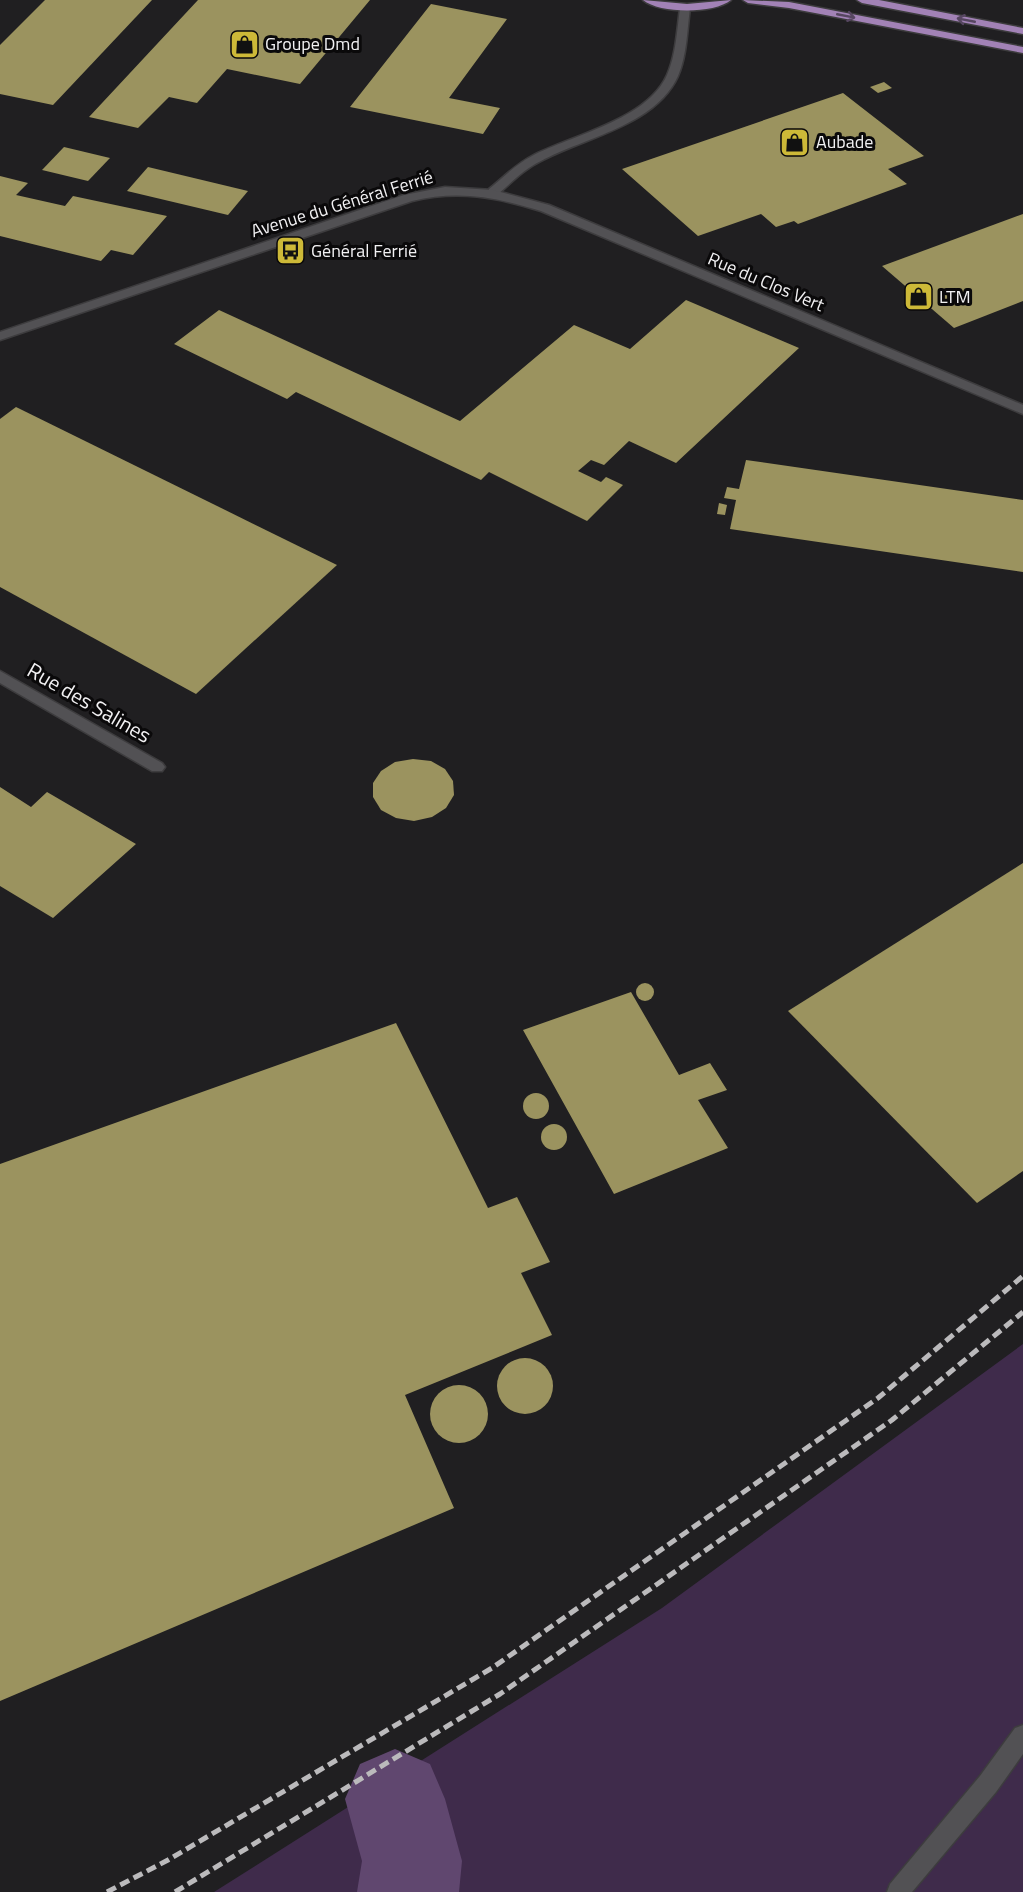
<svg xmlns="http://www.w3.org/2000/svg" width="1023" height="1892" viewBox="0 0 1023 1892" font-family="'Titillium Web',sans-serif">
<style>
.green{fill:#3f2b4b}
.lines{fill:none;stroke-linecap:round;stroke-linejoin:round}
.river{fill:#60476f;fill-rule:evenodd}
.building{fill:#9b935f}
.minor-casing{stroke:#3d3c3e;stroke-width:3}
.tertiary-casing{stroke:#3d3c3e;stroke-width:3}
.primary-casing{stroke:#3d3c3e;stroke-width:3}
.minor{fill:#525154;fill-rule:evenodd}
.tertiary{fill:#525154;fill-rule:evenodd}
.primary{fill:#a282b6;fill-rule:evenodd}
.rail{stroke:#bbbabc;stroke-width:5;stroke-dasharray:10 5;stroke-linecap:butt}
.oneway{stroke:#564660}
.labels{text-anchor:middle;stroke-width:6;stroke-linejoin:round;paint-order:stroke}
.far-poi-label{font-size:18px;fill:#f2f1f3;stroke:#0a090a;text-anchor:start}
.far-street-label{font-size:18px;fill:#f2f1f3;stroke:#0a090a}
.street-label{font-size:21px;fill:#f2f1f3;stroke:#0a090a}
</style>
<rect width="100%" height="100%" fill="#201f21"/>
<!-- green -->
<polygon class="green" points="1023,1344 1023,1892 214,1892 662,1608"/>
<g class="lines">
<!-- river -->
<polygon class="river" points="395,1749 430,1764 445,1799 462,1861 459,1892 357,1892 362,1861 345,1799 360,1764"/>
</g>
<!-- building -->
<g class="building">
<polygon points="45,0 152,0 53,105 0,94 0,45"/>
<polygon points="198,0 370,0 300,84 227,69 197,103 169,97 138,128 89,117"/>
<polygon points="431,4 507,19 449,98 500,108 483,134 350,107"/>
<polygon points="884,82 892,88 878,93 870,87"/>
<polygon points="843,93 924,156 888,169 907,184 798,224 794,221 776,227 761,214 698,236 622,169"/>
<polygon points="64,147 110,158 88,181 42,170"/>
<polygon points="148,167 248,191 228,215 127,191"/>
<polygon points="0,176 28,183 16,195 65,206 73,196 167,216 133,255 111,250 101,261 0,236"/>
<polygon points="1023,214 1023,301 954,328 882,266"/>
<polygon points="686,300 799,348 676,463 629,441 604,465 591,460 578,471 601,482 606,477 623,485 587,521 489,472 481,480 296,392 287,399 174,344 219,310 460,421 574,325 630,349"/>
<polygon points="16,407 337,565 196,694 0,587 0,419"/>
<polygon points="746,460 1023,500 1023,572 730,529 736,500 724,498 727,487 739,489"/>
<polygon points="719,503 727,505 725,515 717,514"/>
<polygon points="413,759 431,761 445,769 453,781 454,795 446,808 432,817 414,821 396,818 381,810 373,797 373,783 381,771 395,762"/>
<polygon points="0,787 31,807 47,792 136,844 53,918 0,886"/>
<polygon points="1023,863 1023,1171 977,1203 788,1011"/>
<circle cx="645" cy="992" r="9"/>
<polygon points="631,992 679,1075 710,1063 727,1090 698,1100 728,1148 614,1194 523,1030"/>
<polygon points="396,1023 488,1208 517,1197 550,1262 521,1273 552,1335 405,1395 454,1508 0,1701 0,1164"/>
<circle cx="536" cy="1106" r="13"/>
<circle cx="554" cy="1137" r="13"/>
<circle cx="525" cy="1386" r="28"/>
<circle cx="459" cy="1414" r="29"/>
</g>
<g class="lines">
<defs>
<g id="minor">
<path d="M685,5L690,8C687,30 687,55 678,76C655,126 585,137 541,161C524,169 511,183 497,195H489V189C503,178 516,164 532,156C572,135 647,120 667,75C676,55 677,30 680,8Z"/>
<polygon points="0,671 162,763 165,767 162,771 152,771 0,683"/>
<polygon points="1023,1725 1023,1754 996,1792 912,1892 887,1892 890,1884 980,1776 1015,1728"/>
</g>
<path id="tertiary" d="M445,187L493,190L549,205L1023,405V414L541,211C496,197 458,190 412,201L0,340V332L404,195Z"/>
<g id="primary">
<path d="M643,0L687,4L731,0C714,14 660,14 643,0Z"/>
<polygon points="743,0 789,2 1023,47 1023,53 789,8 748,3"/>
<polygon points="857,0 879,0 1023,28 1023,34 862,3"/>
</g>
</defs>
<!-- minor casing -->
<use href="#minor" class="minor-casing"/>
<!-- tertiary casing -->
<use href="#tertiary" class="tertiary-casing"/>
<!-- primary casing -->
<use href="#primary" class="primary-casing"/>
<!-- minor -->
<use href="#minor" class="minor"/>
<!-- tertiary -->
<use href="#tertiary" class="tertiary"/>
<!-- primary -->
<use href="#primary" class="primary"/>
<!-- rail -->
<g class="rail">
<polyline points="107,1892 168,1860 492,1668 878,1398 1023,1276"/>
<polyline points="175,1892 500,1694 892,1420 1023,1312"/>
</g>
</g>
<!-- one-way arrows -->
<defs><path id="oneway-shaft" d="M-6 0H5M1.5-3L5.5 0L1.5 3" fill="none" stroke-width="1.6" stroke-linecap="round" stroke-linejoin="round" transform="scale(1.5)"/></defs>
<g class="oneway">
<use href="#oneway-shaft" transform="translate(846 16) rotate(11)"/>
<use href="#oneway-shaft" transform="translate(966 20) rotate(-169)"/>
</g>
<!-- icons -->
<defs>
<symbol id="shop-square" viewBox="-11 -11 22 22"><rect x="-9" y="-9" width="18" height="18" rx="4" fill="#cdb938" stroke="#0a090a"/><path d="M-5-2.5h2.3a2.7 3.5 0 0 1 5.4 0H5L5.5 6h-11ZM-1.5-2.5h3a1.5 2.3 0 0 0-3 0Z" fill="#111"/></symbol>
<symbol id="bus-square" viewBox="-11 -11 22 22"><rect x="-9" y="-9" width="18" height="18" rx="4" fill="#cdb938" stroke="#0a090a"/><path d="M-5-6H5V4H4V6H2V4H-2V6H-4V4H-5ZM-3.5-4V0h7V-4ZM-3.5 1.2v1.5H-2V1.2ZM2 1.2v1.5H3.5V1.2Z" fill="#111"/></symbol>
</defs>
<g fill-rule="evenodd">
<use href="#shop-square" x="228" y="28" width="33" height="33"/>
<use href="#shop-square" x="778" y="126" width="33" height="33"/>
<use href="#bus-square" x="274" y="234" width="33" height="33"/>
<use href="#shop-square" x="902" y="280" width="33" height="33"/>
</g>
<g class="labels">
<!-- far-poi labels -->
<g class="far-poi-label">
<text x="265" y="50">Groupe Dmd</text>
<text x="816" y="148">Aubade</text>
<text x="311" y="257">Général Ferrié</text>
<text x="939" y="303">LTM</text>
</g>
<!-- far-street labels -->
<g class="far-street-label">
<text transform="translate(342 204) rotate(-17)" y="6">Avenue du Général Ferrié</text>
<text transform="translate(766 282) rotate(23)" y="6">Rue du Clos Vert</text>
</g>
<!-- street labels -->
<g class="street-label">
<text transform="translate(89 703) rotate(30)" y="7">Rue des Salines</text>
</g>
</g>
</svg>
